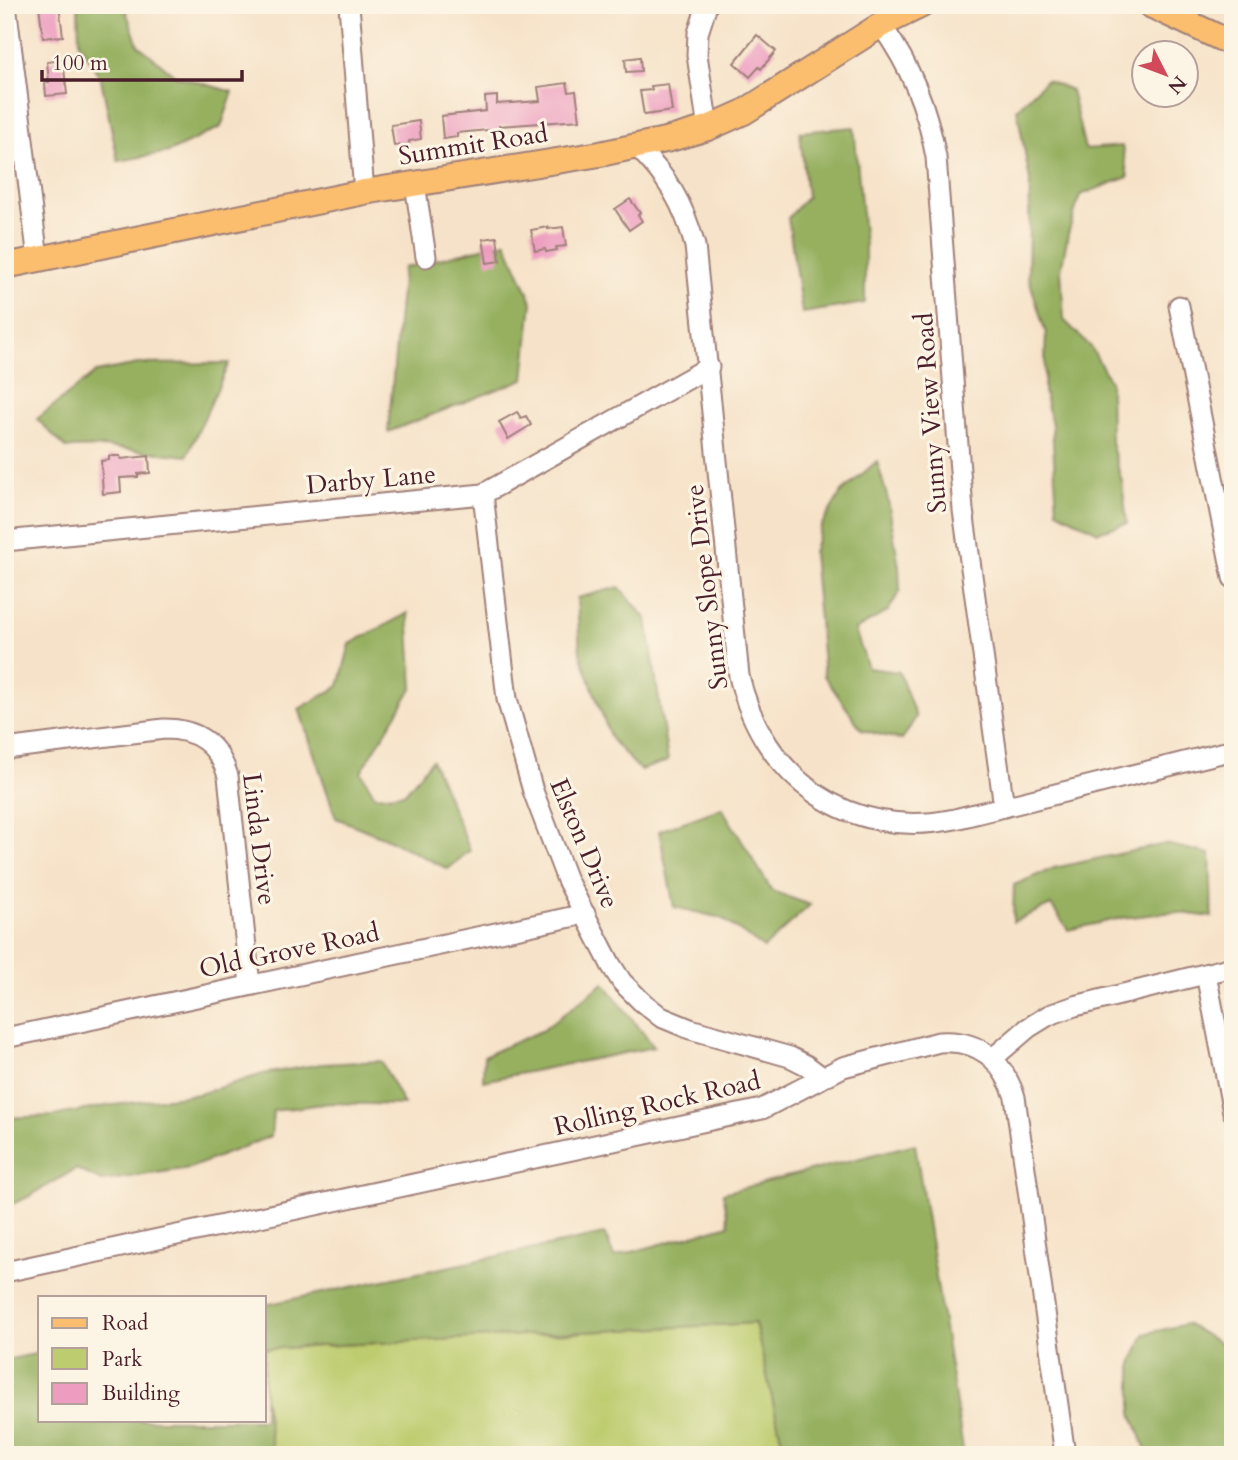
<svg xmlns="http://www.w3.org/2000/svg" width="1238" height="1460" viewBox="0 0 1238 1460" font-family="Cardo,serif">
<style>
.green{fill:#bdcc6e;stroke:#84764c;stroke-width:2}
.forest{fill:#96b061;stroke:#706846;stroke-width:2}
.building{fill:#ed9ec0}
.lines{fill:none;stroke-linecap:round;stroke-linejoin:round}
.minor-casing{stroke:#a0807a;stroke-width:23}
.major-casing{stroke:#a0807a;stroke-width:28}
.minor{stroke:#fff;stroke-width:19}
.major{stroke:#fbbe6e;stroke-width:24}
.labels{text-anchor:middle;stroke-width:6;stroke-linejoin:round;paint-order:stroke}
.street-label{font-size:26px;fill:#4a1f2b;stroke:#fcf5e5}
</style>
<rect width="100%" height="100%" fill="#fcf5e5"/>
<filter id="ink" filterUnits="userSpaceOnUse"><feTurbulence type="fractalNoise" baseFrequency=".0143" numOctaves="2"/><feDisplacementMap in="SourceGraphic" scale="14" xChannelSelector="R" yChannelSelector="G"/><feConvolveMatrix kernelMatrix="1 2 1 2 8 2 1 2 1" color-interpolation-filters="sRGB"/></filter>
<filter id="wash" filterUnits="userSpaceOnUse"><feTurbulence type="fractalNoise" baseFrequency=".00686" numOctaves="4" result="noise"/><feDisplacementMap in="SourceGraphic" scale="28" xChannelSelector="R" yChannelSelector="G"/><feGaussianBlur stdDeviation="1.57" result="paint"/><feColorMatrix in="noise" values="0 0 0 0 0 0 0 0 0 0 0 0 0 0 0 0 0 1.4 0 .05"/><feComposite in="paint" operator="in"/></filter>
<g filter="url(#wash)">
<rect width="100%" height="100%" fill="#f6e2c8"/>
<!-- green -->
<polygon class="green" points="755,1323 785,1455 273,1455 264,1395 264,1349"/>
<!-- forest -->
<g class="forest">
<polygon points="78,5 124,5 138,45 176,76 233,92 221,127 169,152 118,161 101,79 79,43"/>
<polygon points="1046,80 1071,90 1085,149 1122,146 1128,177 1080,195 1068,234 1061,270 1064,320 1091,347 1110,381 1111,442 1122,482 1127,523 1098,532 1057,511 1052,425 1044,392 1046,334 1028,276 1030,181 1017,109"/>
<polygon points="854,127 865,246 865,303 802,313 788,218 807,197 800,132"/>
<polygon points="506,242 532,302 524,379 388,432 403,268"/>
<polygon points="229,363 187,456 106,447 66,448 37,419 96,372 138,364"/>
<polygon points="877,461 888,500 899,567 900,591 888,611 855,630 868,668 899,672 916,717 902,740 862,730 824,676 813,553 821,526 841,493"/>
<polygon points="619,587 647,619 668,761 640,770 611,739 580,653 577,598"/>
<polygon points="408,613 413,687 361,772 375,796 405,793 432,760 470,850 448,869 385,838 336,818 299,709 339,686 350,644"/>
<polygon points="722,808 772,891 810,905 764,948 721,918 674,907 659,831"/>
<polygon points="1165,844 1210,854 1212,917 1174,912 1122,918 1068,930 1051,905 1013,922 1014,885 1054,868"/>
<polygon points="604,983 654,1047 483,1081 484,1056 543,1030"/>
<polygon points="381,1061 404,1105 330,1103 273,1111 271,1136 190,1168 102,1181 76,1169 28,1197 5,1207 5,1118 53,1116 106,1106 199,1094 263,1074 321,1064"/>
<polygon points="915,1144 964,1455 785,1455 755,1323 264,1349 264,1305 605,1234 614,1257 729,1225 723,1193"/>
<polygon points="1186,1324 1230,1349 1233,1358 1233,1445 1222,1455 1148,1455 1132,1413 1132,1364 1144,1334"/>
<polygon points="40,1353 40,1420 264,1420 264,1395 273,1455 5,1455 5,1360"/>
</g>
<g id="blocks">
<!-- building -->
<g class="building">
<polygon points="39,5 59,5 63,36 43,38"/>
<polygon points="757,35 776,51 761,69 759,67 750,77 734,63"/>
<polygon points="640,57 641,71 626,72 625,59"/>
<polygon points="63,60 67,94 46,96 45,83 49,82 47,62"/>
<polygon points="567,83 569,92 576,91 580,120 499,126 500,131 488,132 488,130 457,133 457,137 443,139 441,116 486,111 485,97 497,96 497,104 540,101 538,87"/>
<polygon points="668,84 672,111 644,115 640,91 652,90 651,86"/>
<polygon points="419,121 421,139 409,141 409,144 394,146 391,125"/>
<polygon points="630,199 640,213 638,215 642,221 629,230 615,209"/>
<polygon points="548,227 548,229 563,227 566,246 556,247 557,250 546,252 545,249 535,251 531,230"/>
<polygon points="497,237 500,261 487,263 483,239"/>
<polygon points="517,412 521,418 526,416 531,425 508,439 499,422"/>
<polygon points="109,456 120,456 121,459 149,456 150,473 138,474 138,477 120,478 121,492 103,494 101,461 109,460"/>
</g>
</g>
</g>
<g filter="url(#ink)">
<use href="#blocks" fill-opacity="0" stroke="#a0807a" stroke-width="2"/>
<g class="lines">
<defs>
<g id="minor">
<polyline points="6,5 38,259"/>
<polyline points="349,5 364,192"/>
<polyline points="706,8 698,33 697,55 708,128"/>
<path d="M881,25C911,67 927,107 936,157L963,510L1004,807"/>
<path d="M636,146C667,176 684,204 695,246L739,676C763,779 850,841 955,819L1233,750"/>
<polyline points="415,184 426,257"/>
<polyline points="1179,306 1233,578"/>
<polyline points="483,494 507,699 533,791 567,880 611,965 622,982 641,1001 661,1017 690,1029 790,1057 806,1065 822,1077"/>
<polyline points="5,541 483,494 709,367"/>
<path d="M5,749L164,729C198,729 218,744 228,776L250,985"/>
<polyline points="1206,974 1233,1112"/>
<polyline points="5,1038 585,914"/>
<polyline points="993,1058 1028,1028 1049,1015 1075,1006 1233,967"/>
<path d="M5,1272L762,1109L843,1067L939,1042C980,1039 1002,1060 1015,1097L1065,1455"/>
</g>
<g id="major">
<polyline points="1150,5 1233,44"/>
<polyline points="5,266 364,192 600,154 670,139 708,128 744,112 881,25 922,5"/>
</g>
</defs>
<!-- minor casing -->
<use href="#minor" class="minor-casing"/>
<!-- major casing -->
<use href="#major" class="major-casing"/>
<!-- minor -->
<use href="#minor" class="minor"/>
<!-- major -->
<use href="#major" class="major"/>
</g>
</g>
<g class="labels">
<!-- street labels -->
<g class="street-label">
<text transform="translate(473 144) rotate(-9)" y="9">Summit Road</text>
<text transform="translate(930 413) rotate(-94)" y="9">Sunny View Road</text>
<text transform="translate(371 479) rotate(-5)" y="9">Darby Lane</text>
<text transform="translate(706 587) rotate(-97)" y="9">Sunny Slope Drive</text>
<text transform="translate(260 839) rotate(83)" y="9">Linda Drive</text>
<text transform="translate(585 843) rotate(67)" y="9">Elston Drive</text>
<text transform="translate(289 950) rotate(-12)" y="9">Old Grove Road</text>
<text transform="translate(657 1103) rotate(-13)" y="9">Rolling Rock Road</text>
</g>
</g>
<!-- margin -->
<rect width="1238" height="1460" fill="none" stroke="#fcf5e5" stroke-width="28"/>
<!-- legend -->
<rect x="38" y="1296" width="228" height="126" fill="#fcf5e5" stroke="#b59f9b" stroke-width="2"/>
<rect x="52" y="1318" width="35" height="10" fill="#fbbe6e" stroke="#b59f9b" stroke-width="2"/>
<text x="102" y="1330" font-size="21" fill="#4a1f2b">Road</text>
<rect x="52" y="1348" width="35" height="21" fill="#bdcc6e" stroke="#b59f9b" stroke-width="2"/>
<text x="102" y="1366" font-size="21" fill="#4a1f2b">Park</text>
<rect x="52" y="1383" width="35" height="21" fill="#ed9ec0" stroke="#b59f9b" stroke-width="2"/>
<text x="102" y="1400" font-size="21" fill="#4a1f2b">Building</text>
<!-- north arrow -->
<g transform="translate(1165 74) rotate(132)"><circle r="33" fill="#fcf5e5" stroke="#b59f9b" stroke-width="2"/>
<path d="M0-5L12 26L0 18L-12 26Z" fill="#d1495b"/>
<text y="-10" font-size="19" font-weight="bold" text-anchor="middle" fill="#4a1f2b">N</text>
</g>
<!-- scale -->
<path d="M42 70v10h200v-10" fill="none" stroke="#4a1f2b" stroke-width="3.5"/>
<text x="52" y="70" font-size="21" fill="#4a1f2b" stroke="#fcf5e5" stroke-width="5" paint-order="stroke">100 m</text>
</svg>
